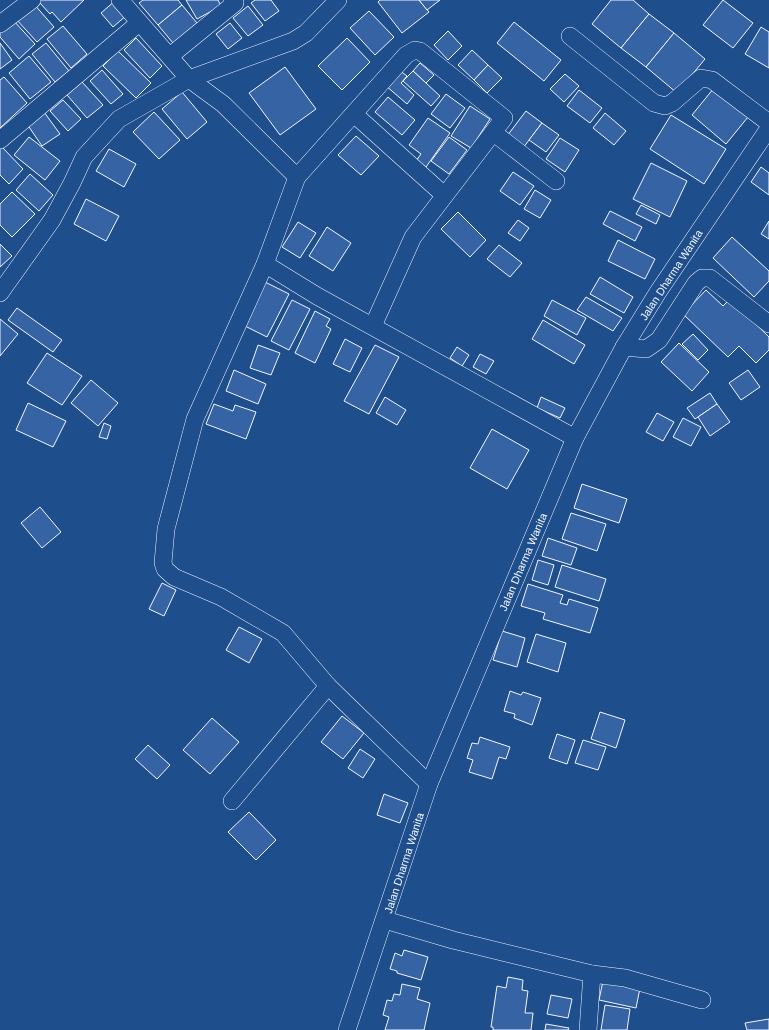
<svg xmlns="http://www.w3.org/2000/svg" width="769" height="1030" viewBox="0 0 769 1030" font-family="Arial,sans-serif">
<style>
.building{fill:#3563a3;stroke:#f2f6ff}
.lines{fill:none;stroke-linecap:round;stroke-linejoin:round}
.minor-casing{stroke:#f2f6ff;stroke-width:18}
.minor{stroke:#1f4e8c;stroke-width:17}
.labels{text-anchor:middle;stroke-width:3;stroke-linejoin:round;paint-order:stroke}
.street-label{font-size:11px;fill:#f2f6ff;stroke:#1f4e8c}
</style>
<rect width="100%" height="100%" fill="#1f4e8c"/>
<!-- building -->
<g class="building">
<polygon points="41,0 84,0 61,22 52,12 50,14 39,2"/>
<polygon points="116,0 128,14 113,27 101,13"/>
<polygon points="143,0 178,0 182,5 158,25 139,3"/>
<polygon points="186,0 218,0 221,6 197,19"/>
<polygon points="255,0 271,0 279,11 265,21 251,3"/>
<polygon points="380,0 419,0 429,12 402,33 378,2"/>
<polygon points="419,0 440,0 427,10"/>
<polygon points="611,0 633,0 649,14 621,48 592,24"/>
<polygon points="723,0 753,23 733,48 703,25"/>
<polygon points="33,3 54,27 37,42 15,18"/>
<polygon points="182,5 197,23 173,43 158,25"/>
<polygon points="248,6 263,25 248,36 233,18"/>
<polygon points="369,11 394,37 375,55 350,28"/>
<polygon points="649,14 674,33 646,67 621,48"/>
<polygon points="13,20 35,44 19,59 0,37 0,32"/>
<polygon points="514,22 561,60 544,81 497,43"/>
<polygon points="230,23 242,38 228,49 216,34"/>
<polygon points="63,26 87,54 71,68 47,39"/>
<polygon points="761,27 769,32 769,68 745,54"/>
<polygon points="448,31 462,46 448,60 434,45"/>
<polygon points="674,33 705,59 677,93 646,67"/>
<polygon points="136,38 162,66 150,78 124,50"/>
<polygon points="347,38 370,62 342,90 318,66"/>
<polygon points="0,43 12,60 0,69"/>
<polygon points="46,43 69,71 55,82 32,54"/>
<polygon points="472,50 488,65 474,80 458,65"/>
<polygon points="118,51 151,83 136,98 103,66"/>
<polygon points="29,56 51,82 30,99 9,73"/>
<polygon points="420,63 434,75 426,83 413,71"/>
<polygon points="488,65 502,78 487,93 474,80"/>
<polygon points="285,67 316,109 280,135 249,93"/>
<polygon points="102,70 123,94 111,104 90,81"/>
<polygon points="399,70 407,76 401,83 414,95 407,104 385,85"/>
<polygon points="413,71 440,96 431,106 403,81"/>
<polygon points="565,74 579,86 564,102 550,89"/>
<polygon points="4,77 27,103 0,128 0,80"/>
<polygon points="82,82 103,105 87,118 67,95"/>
<polygon points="714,88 748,117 726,144 692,115"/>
<polygon points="579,90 602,108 590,123 567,106"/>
<polygon points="182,92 207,122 187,139 162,109"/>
<polygon points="446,94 465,108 450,128 431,114"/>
<polygon points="388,97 415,120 402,135 375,112"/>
<polygon points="63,100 81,119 68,131 50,111"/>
<polygon points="470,106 490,119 471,148 451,136"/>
<polygon points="526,111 542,123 523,148 507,136"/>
<polygon points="44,112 60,134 42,146 27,124"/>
<polygon points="154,112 180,140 159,159 133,132"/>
<polygon points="605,113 626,131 614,145 593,128"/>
<polygon points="671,115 726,149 704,184 650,149"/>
<polygon points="428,118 450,133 426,167 416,161 421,154 409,145"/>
<polygon points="542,123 559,135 546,152 529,140"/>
<polygon points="356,136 379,156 361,175 338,155"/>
<polygon points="29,137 60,161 45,180 14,155"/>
<polygon points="449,137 467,150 449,174 431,161"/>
<polygon points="560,138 579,150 565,172 546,159"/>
<polygon points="2,147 23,169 9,184 0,175 0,148"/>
<polygon points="109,149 136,164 124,187 96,171"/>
<polygon points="651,163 687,181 670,217 633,199"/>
<polygon points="761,167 769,173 769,195 751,182"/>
<polygon points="513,172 534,186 520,205 500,191"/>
<polygon points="30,174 53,195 39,211 16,190"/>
<polygon points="535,190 551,200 540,218 524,209"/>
<polygon points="12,192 35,214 12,237 0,225 0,204"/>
<polygon points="86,199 119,216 106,241 74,224"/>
<polygon points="641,205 660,215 656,224 636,214"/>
<polygon points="610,211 642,227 635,241 603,224"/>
<polygon points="458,212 486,240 470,257 441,229"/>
<polygon points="518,220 529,228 520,241 508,233"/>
<polygon points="769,221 769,239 761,234"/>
<polygon points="298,222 316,233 300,258 282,247"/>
<polygon points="327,227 351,243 333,271 309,256"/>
<polygon points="732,237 769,271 769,281 754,297 713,258"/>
<polygon points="618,240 655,259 645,279 608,261"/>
<polygon points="0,244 12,256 0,267"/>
<polygon points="499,245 522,263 510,277 487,259"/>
<polygon points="600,277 633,297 624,313 590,294"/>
<polygon points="263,281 289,294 267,337 241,324"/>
<polygon points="706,290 723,306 730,299 769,337 769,350 756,363 739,346 728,357 683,314"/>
<polygon points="586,297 622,318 613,331 577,310"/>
<polygon points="292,300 310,309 289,350 271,341"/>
<polygon points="552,300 586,318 577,335 544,316"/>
<polygon points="17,308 62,340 53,352 8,320"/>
<polygon points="315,311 330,319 326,326 331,329 315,363 295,353"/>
<polygon points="0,319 18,334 0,356"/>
<polygon points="543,320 585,345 574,364 532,339"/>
<polygon points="693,334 708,350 698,360 682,344"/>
<polygon points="345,339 362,348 350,372 333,364"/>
<polygon points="679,343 709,372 692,391 661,362"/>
<polygon points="258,345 280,353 271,375 250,368"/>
<polygon points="375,345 399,357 369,414 344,401"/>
<polygon points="457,347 469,355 462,366 450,358"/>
<polygon points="47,353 82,376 62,405 27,383"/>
<polygon points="480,354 494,361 486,374 473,367"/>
<polygon points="234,370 266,384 258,404 226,391"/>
<polygon points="748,370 760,387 741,400 729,383"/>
<polygon points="91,380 118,403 98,426 71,403"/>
<polygon points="710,393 717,404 695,419 687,408"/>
<polygon points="385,397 406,410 397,425 376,413"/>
<polygon points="541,397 565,408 560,418 537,408"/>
<polygon points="28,403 66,421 53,447 16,430"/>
<polygon points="214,404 233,411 235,405 256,412 246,439 206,424"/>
<polygon points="717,404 730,422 710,436 698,417"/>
<polygon points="657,413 674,422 663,441 646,432"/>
<polygon points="683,418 701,427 691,446 673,437"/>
<polygon points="104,423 111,426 107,439 99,437"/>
<polygon points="492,429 529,450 507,489 470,468"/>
<polygon points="582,484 627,499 619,523 574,508"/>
<polygon points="40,507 61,532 42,548 21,523"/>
<polygon points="571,513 606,524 597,551 562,539"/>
<polygon points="548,538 577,548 571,565 542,556"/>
<polygon points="538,560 554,565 548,585 532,580"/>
<polygon points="562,565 606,579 599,601 555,587"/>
<polygon points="162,583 176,590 164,616 149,609"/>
<polygon points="528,584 563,595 560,603 567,605 569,599 598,608 590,633 543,619 545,613 521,606"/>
<polygon points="239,627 262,639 249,663 226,650"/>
<polygon points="502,631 525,638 517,667 493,660"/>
<polygon points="536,634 566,643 558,672 527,662"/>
<polygon points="510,691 521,695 523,692 541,698 532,725 514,718 515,714 504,711"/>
<polygon points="600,712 625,720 616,748 591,739"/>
<polygon points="342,716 364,733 343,759 321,742"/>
<polygon points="212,718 239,742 210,774 183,750"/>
<polygon points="557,734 575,740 567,764 549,758"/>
<polygon points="480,737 510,747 506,759 499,757 492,779 469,772 473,760 467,758 472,743 478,744"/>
<polygon points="583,740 606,747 598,770 575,763"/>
<polygon points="148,745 170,765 157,779 135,759"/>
<polygon points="360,749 375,759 363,778 348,768"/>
<polygon points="384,794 408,803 400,823 377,815"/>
<polygon points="249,812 276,840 256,860 228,832"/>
<polygon points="404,950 428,957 421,980 397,973 397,971 390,969 395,953 402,956"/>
<polygon points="508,977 523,980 522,990 528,991 525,1013 533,1013 531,1030 493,1030 493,1027 491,1027 497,986 506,988"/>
<polygon points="603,981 640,988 636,1008 599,1000"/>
<polygon points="402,984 420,988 417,999 430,1003 424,1030 385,1030 389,1017 383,1015 387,1000 392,1001 394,994 400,995"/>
<polygon points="551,995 572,999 568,1018 547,1014"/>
<polygon points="605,1005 630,1009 627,1030 601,1030"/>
<polygon points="769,1019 769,1030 747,1030 745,1023"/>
<polygon points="546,1024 569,1028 568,1030 545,1030"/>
</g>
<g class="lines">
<defs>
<g id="minor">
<polyline points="120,0 189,79 223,104 297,177 265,264 317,296 575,438"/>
<polyline points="0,24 32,0"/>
<polyline points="570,36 654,103 665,106 672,103 701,78 712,80 769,123"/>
<polyline points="170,56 235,3 232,0"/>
<polyline points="354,114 444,195"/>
<polyline points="494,133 556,181"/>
<polyline points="0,140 139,23"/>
<polyline points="297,177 406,55 415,50 420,51 504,118 413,237 373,326"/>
<polyline points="265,264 195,419 166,529 163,563 165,569 174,577 221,597 283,633 328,686"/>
<polyline points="0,293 52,220 72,183 84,157 119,119 189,79 293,41 306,33 338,0"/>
<polyline points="624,347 646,349 659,340 696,283 702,278 710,278 769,324"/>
<polyline points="232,801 328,686 429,784"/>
<polyline points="385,920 453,940 592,974 625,978 702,1000"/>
<polyline points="347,1030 429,784 575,438 624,347 658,292 769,128"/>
<polyline points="588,1030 592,974"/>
</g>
</defs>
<!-- minor casing -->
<use href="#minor" class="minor-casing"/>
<!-- minor -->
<use href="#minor" class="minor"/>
</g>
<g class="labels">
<!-- street labels -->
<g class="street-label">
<text transform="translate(671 275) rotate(-57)" y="4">Jalan Dharma Wanita</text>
<text transform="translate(523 562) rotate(-67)" y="4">Jalan Dharma Wanita</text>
<text transform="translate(404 863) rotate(-72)" y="4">Jalan Dharma Wanita</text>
</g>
</g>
</svg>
